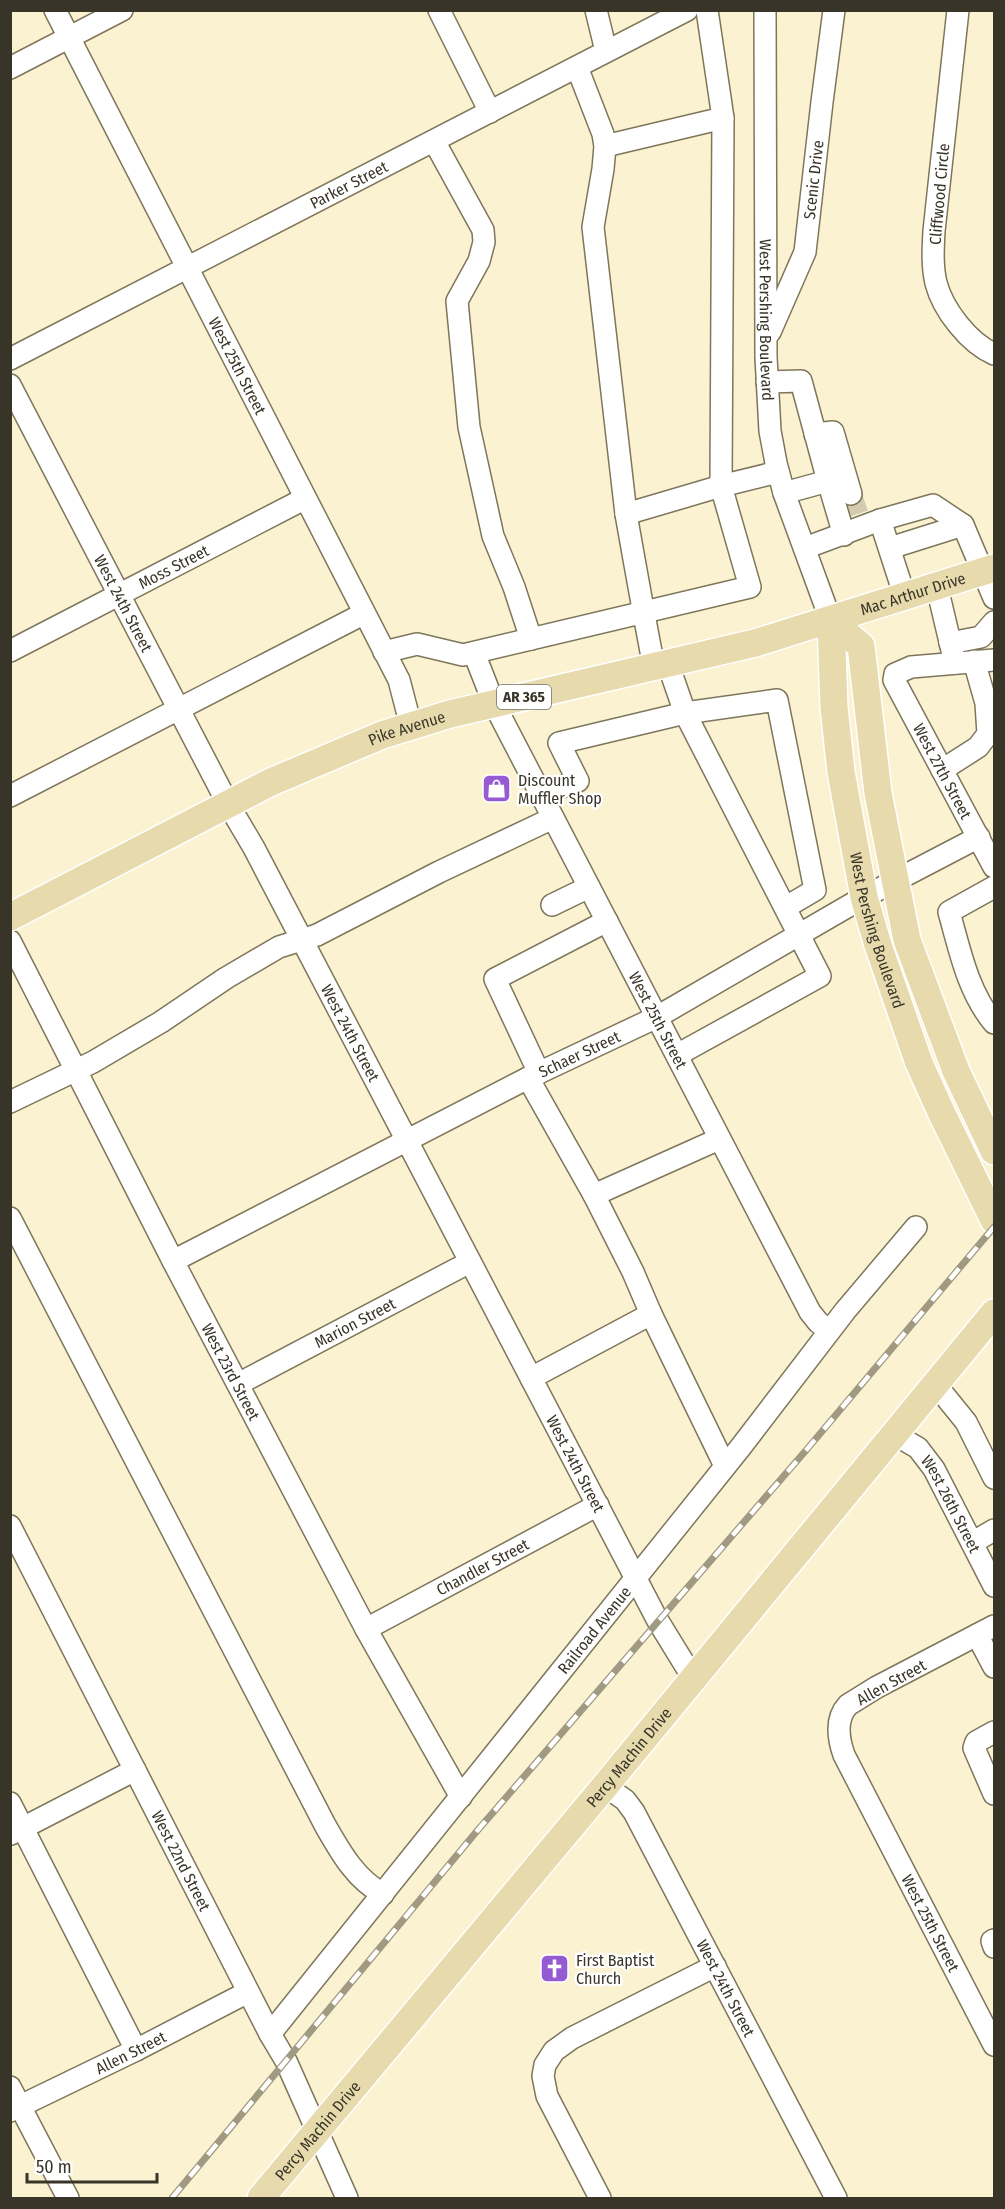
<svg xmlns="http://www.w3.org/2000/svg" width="1005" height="2209" viewBox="0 0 1005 2209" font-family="'Fira Sans Condensed',sans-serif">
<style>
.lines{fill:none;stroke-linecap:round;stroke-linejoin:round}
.minor-tunnel{stroke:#d4ccb0;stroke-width:21;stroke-dasharray:21 10;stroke-linecap:butt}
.minor-casing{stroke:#7e765a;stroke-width:24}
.major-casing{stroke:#fff;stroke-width:30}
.minor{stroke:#fff;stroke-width:21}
.major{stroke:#e7daad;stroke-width:27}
.rail-casing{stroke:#a09a82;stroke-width:7}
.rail{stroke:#fff;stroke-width:4.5;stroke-dasharray:14;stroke-linecap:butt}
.labels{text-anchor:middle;stroke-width:4.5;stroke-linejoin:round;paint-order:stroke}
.shield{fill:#fff;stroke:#747268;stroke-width:1.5}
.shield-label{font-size:15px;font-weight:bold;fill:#383528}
.street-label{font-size:16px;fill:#383528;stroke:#fff}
.poi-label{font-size:16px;fill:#383528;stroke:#fff;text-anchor:start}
</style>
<rect width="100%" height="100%" fill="#fbf2d2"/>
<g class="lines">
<!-- minor-tunnel -->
<polyline class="minor-tunnel" points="851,494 860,520"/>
<defs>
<g id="minor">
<path id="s1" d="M55,10L399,680L411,726"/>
<polyline points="439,10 490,112"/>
<polyline points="596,10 606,51"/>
<polyline points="707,10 723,118 721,486 778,472"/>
<path id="s2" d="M765,10L766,357L770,431L776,463L784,493L831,621"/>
<path d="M958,10L934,231C933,249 932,266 936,283C943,310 969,343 994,354"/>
<polyline points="577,67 603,134 605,146 603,169 593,227 626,514"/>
<polyline points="10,68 122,10"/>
<polyline points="434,141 483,230 484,242 479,261 457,301 469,427 493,536 514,587 531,639"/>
<polyline points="605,146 723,118"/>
<path id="s3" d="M770,332L805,252L822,102L834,10"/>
<path id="s4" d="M10,359L687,10"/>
<polyline points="767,382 801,381 828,481 784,493"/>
<path id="s5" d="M10,385L228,804L254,848L658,1621L693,1678"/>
<polyline points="815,434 833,432 851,494"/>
<polyline points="841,478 828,481 844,535"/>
<polyline points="880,520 905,597"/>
<polyline points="805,548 880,520 933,505 963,525 994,598"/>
<polyline points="890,548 963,525"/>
<polyline points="937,587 955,663"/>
<polyline points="950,643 981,637 994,622"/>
<path id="s6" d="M10,651L304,499"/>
<path d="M384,652L417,644L463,655L750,587L721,486L626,514C635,565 644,616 654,667"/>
<path id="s7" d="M474,653L494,704L810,1312L818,1322L829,1331"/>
<path id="s8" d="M994,660L911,667L895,674L894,680L994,867"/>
<polyline points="942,770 978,747 988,734 986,703 974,661"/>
<polyline points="541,795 578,781 559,743 685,713 668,664"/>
<polyline points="10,796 363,614"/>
<path d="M994,887L949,912C960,951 968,992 994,1023"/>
<polyline points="552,905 589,887"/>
<path id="s9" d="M10,941L173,1261L366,1629L461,1797"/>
<polyline points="677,1055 820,976 685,713 777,700 815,890 786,907"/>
<polyline points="539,1073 495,979 607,921"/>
<polyline points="528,1078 594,1195 719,1139"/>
<polyline points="10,1102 93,1062 161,1022 226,978 279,947 317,935 439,872 553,818"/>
<polyline points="594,1195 633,1272 651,1314"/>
<path d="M10,1218L325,1825C340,1851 355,1879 383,1894"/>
<path id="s10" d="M173,1261L528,1078L657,1017L864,897L979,837"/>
<polyline points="531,1378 651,1314 725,1466"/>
<path id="s11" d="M238,1384L470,1262"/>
<polyline points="936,1385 966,1422 994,1478"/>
<path id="s12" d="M894,1434L918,1448L934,1469L994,1586"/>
<path id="s13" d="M10,1526L270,2034L286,2061L347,2198"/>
<polyline points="972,1543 994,1530"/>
<path id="s14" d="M994,1626L877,1687L848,1705C835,1719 838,1738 844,1755L994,2045"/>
<path id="s15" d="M366,1629L598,1505"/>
<polyline points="977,1635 994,1667"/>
<polyline points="994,1732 976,1742 974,1748 994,1794"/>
<path id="s16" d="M605,1786L625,1800L634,1812L836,2198"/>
<polyline points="10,1803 136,2050"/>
<polyline points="11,1834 135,1770"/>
<polyline points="994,1940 992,1941 994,1947"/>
<path id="s17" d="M270,2034L740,1448L845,1311L916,1227"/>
<polyline points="10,2087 68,2198"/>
<path id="s18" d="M10,2111L136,2050L248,1992"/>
<polyline points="600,2198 547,2096 543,2076 545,2065 554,2051 572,2038 715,1966"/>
</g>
<g id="major">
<path id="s19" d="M831,621L834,707L841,772L864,897L877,942L919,1063L942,1114L994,1220"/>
<polyline points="831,621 861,646 878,793 907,940 956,1071 994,1151"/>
<path id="s20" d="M10,917L271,782L382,735L450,714L755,643L994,568"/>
<path id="s21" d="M261,2198L605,1786L994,1313"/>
</g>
</defs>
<!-- minor casing -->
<use href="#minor" class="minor-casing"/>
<!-- major casing -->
<use href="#major" class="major-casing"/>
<!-- minor -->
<use href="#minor" class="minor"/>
<!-- major -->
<use href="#major" class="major"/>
<defs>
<polyline id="rail" points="172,2198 477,1831 808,1448 994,1227"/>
</defs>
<!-- rail casing -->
<use href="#rail" class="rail-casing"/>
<!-- rail -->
<use href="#rail" class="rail"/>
</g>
<!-- icons -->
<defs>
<symbol id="shop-square" viewBox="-11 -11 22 22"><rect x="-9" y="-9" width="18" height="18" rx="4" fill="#965bd2" stroke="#fff"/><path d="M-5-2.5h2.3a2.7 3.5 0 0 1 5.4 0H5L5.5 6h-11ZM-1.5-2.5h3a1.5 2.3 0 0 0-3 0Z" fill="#fff"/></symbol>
<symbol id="church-square" viewBox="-11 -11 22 22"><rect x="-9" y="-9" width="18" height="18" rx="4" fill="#965bd2" stroke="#fff"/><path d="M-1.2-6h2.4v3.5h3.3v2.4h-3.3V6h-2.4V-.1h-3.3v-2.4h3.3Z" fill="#fff"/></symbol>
</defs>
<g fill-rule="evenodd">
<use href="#shop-square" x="480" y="772" width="33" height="33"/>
<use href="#church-square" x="538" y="1952" width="33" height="33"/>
</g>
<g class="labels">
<!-- shield labels -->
<rect class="shield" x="497" y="685" width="54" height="24" rx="4.5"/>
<g class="shield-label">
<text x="524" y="702">AR 365</text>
</g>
<!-- street labels -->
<g class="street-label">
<text dy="6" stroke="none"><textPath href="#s3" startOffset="160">Scenic Drive</textPath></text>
<text dy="6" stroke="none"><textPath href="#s4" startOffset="381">Parker Street</textPath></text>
<text transform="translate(939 194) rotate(-85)" y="6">Cliffwood Circle</text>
<text dy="6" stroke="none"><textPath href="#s2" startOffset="310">West Pershing Boulevard</textPath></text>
<text dy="6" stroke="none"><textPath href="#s1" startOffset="400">West 25th Street</textPath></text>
<text dy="6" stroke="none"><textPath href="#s6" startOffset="184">Moss Street</textPath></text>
<text dy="6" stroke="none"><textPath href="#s20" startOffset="964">Mac Arthur Drive</textPath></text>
<text dy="6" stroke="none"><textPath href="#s5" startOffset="246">West 24th Street</textPath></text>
<text dy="6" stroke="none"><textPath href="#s20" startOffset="440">Pike Avenue</textPath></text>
<text dy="6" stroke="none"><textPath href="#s8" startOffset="210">West 27th Street</textPath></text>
<text dy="6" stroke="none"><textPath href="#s19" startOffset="314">West Pershing Boulevard</textPath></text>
<text dy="6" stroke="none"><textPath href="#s7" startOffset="411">West 25th Street</textPath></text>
<text dy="6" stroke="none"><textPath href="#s5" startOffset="732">West 24th Street</textPath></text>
<text dy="6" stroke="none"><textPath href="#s10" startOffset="456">Schaer Street</textPath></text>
<text dy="6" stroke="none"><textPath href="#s11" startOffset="132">Marion Street</textPath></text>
<text dy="6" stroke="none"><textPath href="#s9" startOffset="484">West 23rd Street</textPath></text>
<text dy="6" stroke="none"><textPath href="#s5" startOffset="1218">West 24th Street</textPath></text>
<text dy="6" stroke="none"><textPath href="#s12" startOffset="93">West 26th Street</textPath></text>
<text dy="6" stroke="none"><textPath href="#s15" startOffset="132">Chandler Street</textPath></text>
<text dy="6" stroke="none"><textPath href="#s17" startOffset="518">Railroad Avenue</textPath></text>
<text transform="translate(891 1682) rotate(-29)" y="6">Allen Street</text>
<text dy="6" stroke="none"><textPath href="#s21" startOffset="574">Percy Machin Drive</textPath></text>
<text dy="6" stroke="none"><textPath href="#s13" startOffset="376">West 22nd Street</textPath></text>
<text dy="6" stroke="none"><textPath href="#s14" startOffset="408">West 25th Street</textPath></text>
<text dy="6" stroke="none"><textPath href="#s16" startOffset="238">West 24th Street</textPath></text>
<text dy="6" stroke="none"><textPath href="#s18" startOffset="134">Allen Street</textPath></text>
<text dy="6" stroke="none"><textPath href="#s21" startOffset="88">Percy Machin Drive</textPath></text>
</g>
<!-- poi labels -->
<g class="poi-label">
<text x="518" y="786">Discount<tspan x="518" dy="18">Muffler Shop</tspan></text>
<text x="576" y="1966">First Baptist<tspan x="576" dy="18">Church</tspan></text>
</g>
</g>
<!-- border -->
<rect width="1005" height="2209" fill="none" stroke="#383528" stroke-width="24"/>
<!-- scale -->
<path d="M27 2173v9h130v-9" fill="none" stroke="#383528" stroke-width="3"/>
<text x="36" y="2173" font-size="18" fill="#383528" stroke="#ffffff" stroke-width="4.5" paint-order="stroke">50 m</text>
</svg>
